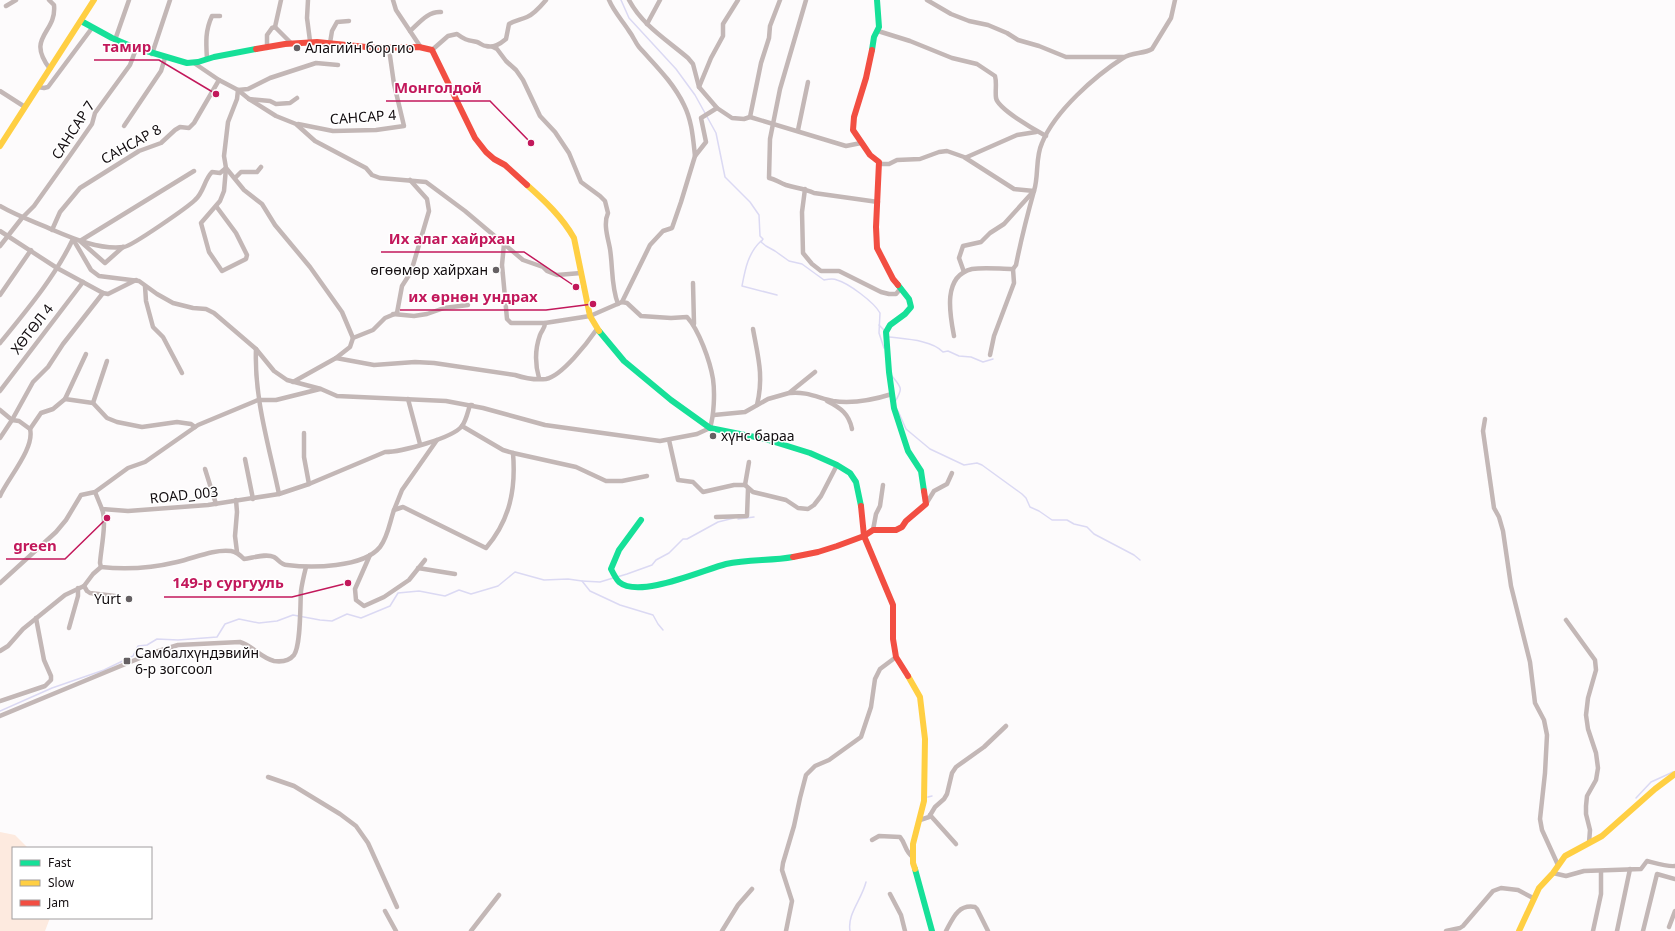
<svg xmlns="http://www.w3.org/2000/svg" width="1675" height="931" viewBox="0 0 1675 931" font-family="'Noto Sans',sans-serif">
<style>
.green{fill:#fdeadf}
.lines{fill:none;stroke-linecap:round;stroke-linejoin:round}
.stream{stroke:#dbd9f3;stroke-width:1.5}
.street{stroke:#c3b7b6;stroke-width:4.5}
.fast{stroke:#16e098;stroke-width:6}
.slow{stroke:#ffcf43;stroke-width:6}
.jam{stroke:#f24e42;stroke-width:6}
.poi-dot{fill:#656063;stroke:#fff;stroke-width:1.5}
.labels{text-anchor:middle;stroke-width:3;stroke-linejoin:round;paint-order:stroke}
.poi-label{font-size:14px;fill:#130d10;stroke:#fff;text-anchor:start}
.street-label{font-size:14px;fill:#130d10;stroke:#fff}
.leader{fill:none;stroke:#c2185b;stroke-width:1.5}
.callout-dot{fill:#c2185b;stroke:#fff;stroke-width:1.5}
.callout-label{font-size:15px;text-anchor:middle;font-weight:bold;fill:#c2185b;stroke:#fff;stroke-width:3;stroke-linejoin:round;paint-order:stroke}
</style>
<rect width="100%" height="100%" fill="#fdfbfc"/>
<!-- green -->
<polygon class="green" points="0,832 15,835 28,848 13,848 13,918 50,918 45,931 0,931"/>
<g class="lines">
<!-- stream -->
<g class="stream">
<path d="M621,0L629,18L676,69L695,95L716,133L725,177L750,202L759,215L760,236L763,239L761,242L766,246L775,251L789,261L802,264L824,280C829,279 833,278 837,280C848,283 874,302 880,313L879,333L884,348"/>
<path d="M761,241C748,253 745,270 742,286L777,295"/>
<polyline points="879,325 885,331"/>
<path d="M889,337C905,339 932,340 943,352L948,351L959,356L971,357L983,362L993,359"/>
<path d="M892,376C902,388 903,388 895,402"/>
<polyline points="898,411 906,429 930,449 964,465 977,463 982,465 1022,494 1026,498 1030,507 1039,511 1052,520 1067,520 1074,524 1087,527 1094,534 1134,555 1140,560"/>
<polyline points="738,519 754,517"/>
<polyline points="617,577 627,574 652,565 656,560 669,553 683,539 687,539 718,522 734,518"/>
<polyline points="582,581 600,582 613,578"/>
<polyline points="0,711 52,688 104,670 133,656 138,646 147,645 157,639 178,640 217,637 225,624 239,619 259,623 277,621 293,615 320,620 332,621 347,614 361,618 390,606 398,593 419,591 445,596 459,590 471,594 498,586 515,572 544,580 568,579 582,581 590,591 620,605 653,615 658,624 663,630"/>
<polyline points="928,797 932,796"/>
<polyline points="1636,798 1651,782 1673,772"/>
<path d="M850,931C847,914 862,899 866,882"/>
</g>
<!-- street -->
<g class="street">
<path d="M49,0L54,5C57,34 25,36 50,69"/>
<polyline points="308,0 307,18 310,41"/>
<polyline points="393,0 396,10 420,46"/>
<path d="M609,0C614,12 622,20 629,31C633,36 635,42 639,47C655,65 673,82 684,105C692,121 693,138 695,156L706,142L701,118L717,108"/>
<path d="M629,0C642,25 667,40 688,58L693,64L699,87L717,108L732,118L744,119L750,117L846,146L861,143"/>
<path d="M806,0L780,89L770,139L769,178C775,179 780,183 786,185C796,188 805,189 814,193L878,202"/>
<polyline points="927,0 951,14 969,21 988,25 1007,33 1018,40 1039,46 1066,57 1124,57"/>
<polyline points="6,6 16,0"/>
<polyline points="647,24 660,0"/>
<polyline points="275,27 291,43"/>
<path d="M410,31C419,23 428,11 441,12"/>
<path d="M878,31L910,41L952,58L977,64L995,76C997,83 995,90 996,98C998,109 1035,130 1046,136"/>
<polyline points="115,40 129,0"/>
<polyline points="330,43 332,31 337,22 349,21"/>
<path d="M493,47L497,49L506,61L516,70L523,80L540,116L555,132L569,153L581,182L600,196L605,201L608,213C603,224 608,238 610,249C613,268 611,286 618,304"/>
<polyline points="267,48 267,35 272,28 275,27 281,0"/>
<path d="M432,50L448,36L457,34C465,40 467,40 477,42C480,43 483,46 486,46C494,48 500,44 506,39L509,24C516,20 520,20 527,17C534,14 541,6 546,0"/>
<polyline points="152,54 170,0"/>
<path d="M207,59C206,43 205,31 212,16H220"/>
<polyline points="194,63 219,80 238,90 249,99 276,116 296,124 315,141 366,168 372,175 380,178 426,182 465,211 523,260 543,267 547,271 557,275 581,273"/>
<polyline points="338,65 316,63 270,78 248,89 238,90 237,99 228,122 224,156 226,168 244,190 262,204 275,225 310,267 342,312 353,338"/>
<polyline points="38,87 44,88 48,87 92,28"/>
<polyline points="699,87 711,58 723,36 723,24 738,0"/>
<polyline points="0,91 25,107"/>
<polyline points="249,99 270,101 276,104 290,103 297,98"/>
<polyline points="750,117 761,63 769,38 770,26 780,0"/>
<polyline points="298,124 333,131 376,130 404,126 394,84 389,49"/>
<polyline points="124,126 161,71 165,58"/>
<polyline points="798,130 808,82"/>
<polyline points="967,157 1017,135 1036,132"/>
<polyline points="879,162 882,164 889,164 897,160 920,159 939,152 947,151 964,157 1014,189 1034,191"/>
<polyline points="235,178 241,172 257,172 261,167"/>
<polyline points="805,189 802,212 803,253 812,264 821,271 839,271 881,292 889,294 896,294 901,288"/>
<path d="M0,206C17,216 35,222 53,230C74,239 100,250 124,247C132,246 188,207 195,200C204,192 204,180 212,172L220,173L226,168L224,191L220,201L201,223L209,252L222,271L246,259L247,255L236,233L216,206"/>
<polyline points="52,230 60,212 80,188 139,151 161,143 175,130 180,127 189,128 194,123 219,80"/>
<polyline points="0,231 57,268 103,293 108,294 136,280"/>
<polyline points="73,239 91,270 99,276 139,281 157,294 173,303 193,308 206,309 214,313 256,349"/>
<path d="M504,244L502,265L507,319L511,323H545C545,328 542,330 540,335C535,349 535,364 539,378"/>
<polyline points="0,246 22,218 34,206 71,154 92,124 95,113 130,65 136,49"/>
<polyline points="123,247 105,263 80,241 194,171"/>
<polyline points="964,272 959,258 963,246 981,242 990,233 1004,224 1032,193"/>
<polyline points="693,283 694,324"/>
<polyline points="145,286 146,301 153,327 163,337 182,373"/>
<polyline points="0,295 31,250"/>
<polyline points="622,302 650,245 663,231 672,228 681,202 695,156"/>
<polyline points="393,314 414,316 427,314 444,308 468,305"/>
<path d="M753,329C758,357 764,376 757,405"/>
<path d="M954,336C950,315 942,276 972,269C985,267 1000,269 1013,269L1016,265C1021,240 1027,216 1034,191C1039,175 1035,158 1042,143C1055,111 1095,76 1123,58C1132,52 1144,54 1152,49L1171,18L1175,0"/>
<path d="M0,343C26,311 55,277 73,239"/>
<polyline points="990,355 994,336 1014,283 1013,269"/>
<polyline points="336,358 350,347 353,338 373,330 385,318 397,313 402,286 411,272 429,211 427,199 410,180"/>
<path d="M293,382L336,358L374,365L415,362L434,363L515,375C524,378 536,380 546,379C562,376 588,342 597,329"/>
<polyline points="0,391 83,282"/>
<path d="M790,393C805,391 819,398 833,401C853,404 873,400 892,394"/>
<polyline points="65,399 86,354"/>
<polyline points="408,399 420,444"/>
<path d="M827,401C841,408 849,414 852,429"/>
<polyline points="93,403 107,361"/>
<polyline points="0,410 12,420 19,421 30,429 41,413 53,409 65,399 93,403 107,418 117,422 142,427 177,422 191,424 195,427"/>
<polyline points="714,415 745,412 768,399 789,393 815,372"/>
<polyline points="1485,419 1483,431 1494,508 1499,517 1503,531 1511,586 1530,662 1535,703 1544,720 1547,735 1545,773 1540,819 1542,830 1558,865"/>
<polyline points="304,433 304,457 309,484"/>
<polyline points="0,438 12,420 33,382 48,367 63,344 103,293"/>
<polyline points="669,440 678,480 693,482 703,492 734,485 745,485 753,492 786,500 798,508 808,509 814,505 821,496 837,465"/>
<polyline points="513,453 576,467 606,481 622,481 647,476"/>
<polyline points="245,459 253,499"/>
<polyline points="205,469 216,504"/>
<polyline points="745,485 749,462"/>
<path d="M95,492L102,509L128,511L208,505L279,494L309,484L385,452C401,452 453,438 462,426C466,421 468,411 470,405H472"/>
<path d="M279,494C269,446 254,398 256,349L274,371L287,380L321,389L337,396L446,401L483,408L545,425L660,441L697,434L710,428C714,415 715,393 713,379C710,361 699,330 687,317L671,318L641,316L627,303L622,302L590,316L545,323"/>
<path d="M0,496C8,478 35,448 30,429"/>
<polyline points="236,500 237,512 235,536 237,552"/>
<polyline points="926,504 934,491 947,484 952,473"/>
<path d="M102,509C107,522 101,548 100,563L101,567C127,570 152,568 177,562C195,558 213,549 231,551C237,552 240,555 244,559C253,558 266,553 274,557C279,560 281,565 287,565C311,568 363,568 380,547C388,537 390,521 394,510L403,507L486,548C510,520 516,489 513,453L503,450L462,426"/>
<polyline points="394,510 402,490 437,440"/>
<polyline points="716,517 747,516 748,489"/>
<polyline points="873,530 876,514 880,506 883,485"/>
<polyline points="370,555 355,589 356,600 364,606 384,597 409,580 425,560"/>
<polyline points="418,568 455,574"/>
<polyline points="0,583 56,532 66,520 81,495 95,492 128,468 145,462 198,425 258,400 276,400 320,389"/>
<polyline points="84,586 87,591 90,593 115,596"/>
<polyline points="1566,620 1595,660 1596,670 1588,698 1586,715 1588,729 1596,753 1598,768 1596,780 1587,796 1586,806 1586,814 1590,830 1589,843"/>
<polyline points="69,628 78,596 78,588"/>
<polyline points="0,651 8,646 23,629 65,595 84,586 93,574 101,567"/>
<polyline points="0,701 45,686 51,680 51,676 44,660 36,618"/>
<path d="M0,716L152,653L178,645L240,642C253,646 261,658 274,661C281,662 289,661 294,655C301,645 300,606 301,591C302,583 304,575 306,567"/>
<polyline points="268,777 294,786 340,814 356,826 368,843 397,907"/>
<polyline points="930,815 956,844"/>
<polyline points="920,820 929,817 935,807 944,799 947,794 952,773 956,767 984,747 1006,726"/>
<path d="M872,840L879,836L900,837C906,844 905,852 913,857"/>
<path d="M1553,873L1566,876L1584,871L1641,869L1647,861C1655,863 1668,867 1675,866"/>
<polyline points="890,894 901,915 905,931"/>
<polyline points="385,911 396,931"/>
<polyline points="1669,927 1675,911"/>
<polyline points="471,931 499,895"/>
<polyline points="722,931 738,905 752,889"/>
<polyline points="786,931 792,901 782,870 783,863 794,826 800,798 806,775 815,766 829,760 861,737 871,707 875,679 880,669 896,657"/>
<path d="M946,931C953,918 958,904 975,907L977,909L988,931"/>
<polyline points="1446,931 1460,928 1463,926 1493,891 1501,888 1518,890 1533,898"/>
<polyline points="1593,931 1601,894 1601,872"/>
<polyline points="1617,931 1630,869"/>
<polyline points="1643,931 1657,874 1675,879"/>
</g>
<!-- fast -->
<g class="fast">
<polyline points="81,21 112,38 133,47 187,63 198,62 214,57 256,49"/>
<polyline points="872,50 874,37 879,27 877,0"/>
<polyline points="898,285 909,299 911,307 905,314 890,325 886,332 889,372 894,408 908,451 921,471 924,491"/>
<polyline points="599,331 624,361 671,400 710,428 765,439 810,453 837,465 850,473 856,482 861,506"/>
<path d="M641,520L619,550L611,569C613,573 616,579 619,582C639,599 703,570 726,564C748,559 771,561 793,557"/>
<polyline points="915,869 932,931"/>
</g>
<!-- slow -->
<g class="slow">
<polyline points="0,146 94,0"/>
<path d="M527,185C545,201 562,217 574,238L590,316L599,331"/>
<polyline points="908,676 920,697 925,739 924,801 913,844 913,863 915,869"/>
<polyline points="1519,931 1539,888 1553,873 1565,856 1602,836 1655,789 1675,774"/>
</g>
<!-- jam -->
<g class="jam">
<polyline points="256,49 285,44 317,42 376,48 419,47 432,50 475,138 486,152 494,159 505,165 527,185"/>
<polyline points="872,50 866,78 854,117 853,130 870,155 879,162 876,227 877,248 893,279 898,285"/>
<polyline points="861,506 864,536 893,605 893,639 896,657 908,676"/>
<polyline points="793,557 818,552 837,546 864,536 873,530 896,530 902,527 906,521 926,504 924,491"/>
</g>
</g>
<!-- markers -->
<g class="poi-dot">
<circle cx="297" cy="48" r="4"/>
<circle cx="496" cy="270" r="4"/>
<circle cx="713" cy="436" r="4"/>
<circle cx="129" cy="599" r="4"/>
<rect x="123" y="657" width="8" height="8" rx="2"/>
</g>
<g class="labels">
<!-- poi labels -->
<g class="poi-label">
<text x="305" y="53">Алагийн боргио</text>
<text x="488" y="275" text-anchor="end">өгөөмөр хайрхан</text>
<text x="721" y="441">хүнс бараа</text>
<text x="121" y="604" text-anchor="end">Yurt</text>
<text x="135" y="658">Самбалхүндэвийн<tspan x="135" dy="16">6-р зогсоол</tspan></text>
</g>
<!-- street labels -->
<g class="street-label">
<text transform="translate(363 117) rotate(-4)" y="5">САНСАР 4</text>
<text transform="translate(73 130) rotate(-57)" y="5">САНСАР 7</text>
<text transform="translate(131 144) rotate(-29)" y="5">САНСАР 8</text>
<text transform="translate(32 329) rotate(-52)" y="5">ХӨТӨЛ 4</text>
<text transform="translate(184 495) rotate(-6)" y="5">ROAD_003</text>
</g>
</g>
<!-- callouts -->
<path class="leader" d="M216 94L159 60H94M531 143L490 101H386M576 287L524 252H381M593 304L546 310H400M107 518L65 559H6M348 583L292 597H164"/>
<g class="callout-dot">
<circle cx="216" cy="94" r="4"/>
<circle cx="531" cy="143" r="4"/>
<circle cx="576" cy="287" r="4"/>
<circle cx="593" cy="304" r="4"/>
<circle cx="107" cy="518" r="4"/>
<circle cx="348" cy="583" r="4"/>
</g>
<g class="callout-label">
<text x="127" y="52">тамир</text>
<text x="438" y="93">Монголдой</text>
<text x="452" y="244">Их алаг хайрхан</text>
<text x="473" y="302">их өрнөн ундрах</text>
<text x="35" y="551">green</text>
<text x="228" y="588">149-р сургууль</text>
</g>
<!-- legend -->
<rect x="12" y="847" width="140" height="72" fill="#ffffff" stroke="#a19e9f"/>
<rect x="20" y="860" width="20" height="6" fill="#16e098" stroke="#a19e9f"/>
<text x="48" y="867" font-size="12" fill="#130d10">Fast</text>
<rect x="20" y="880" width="20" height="6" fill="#ffcf43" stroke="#a19e9f"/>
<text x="48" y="887" font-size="12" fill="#130d10">Slow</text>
<rect x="20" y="900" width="20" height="6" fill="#f24e42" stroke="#a19e9f"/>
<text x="48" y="907" font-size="12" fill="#130d10">Jam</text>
</svg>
